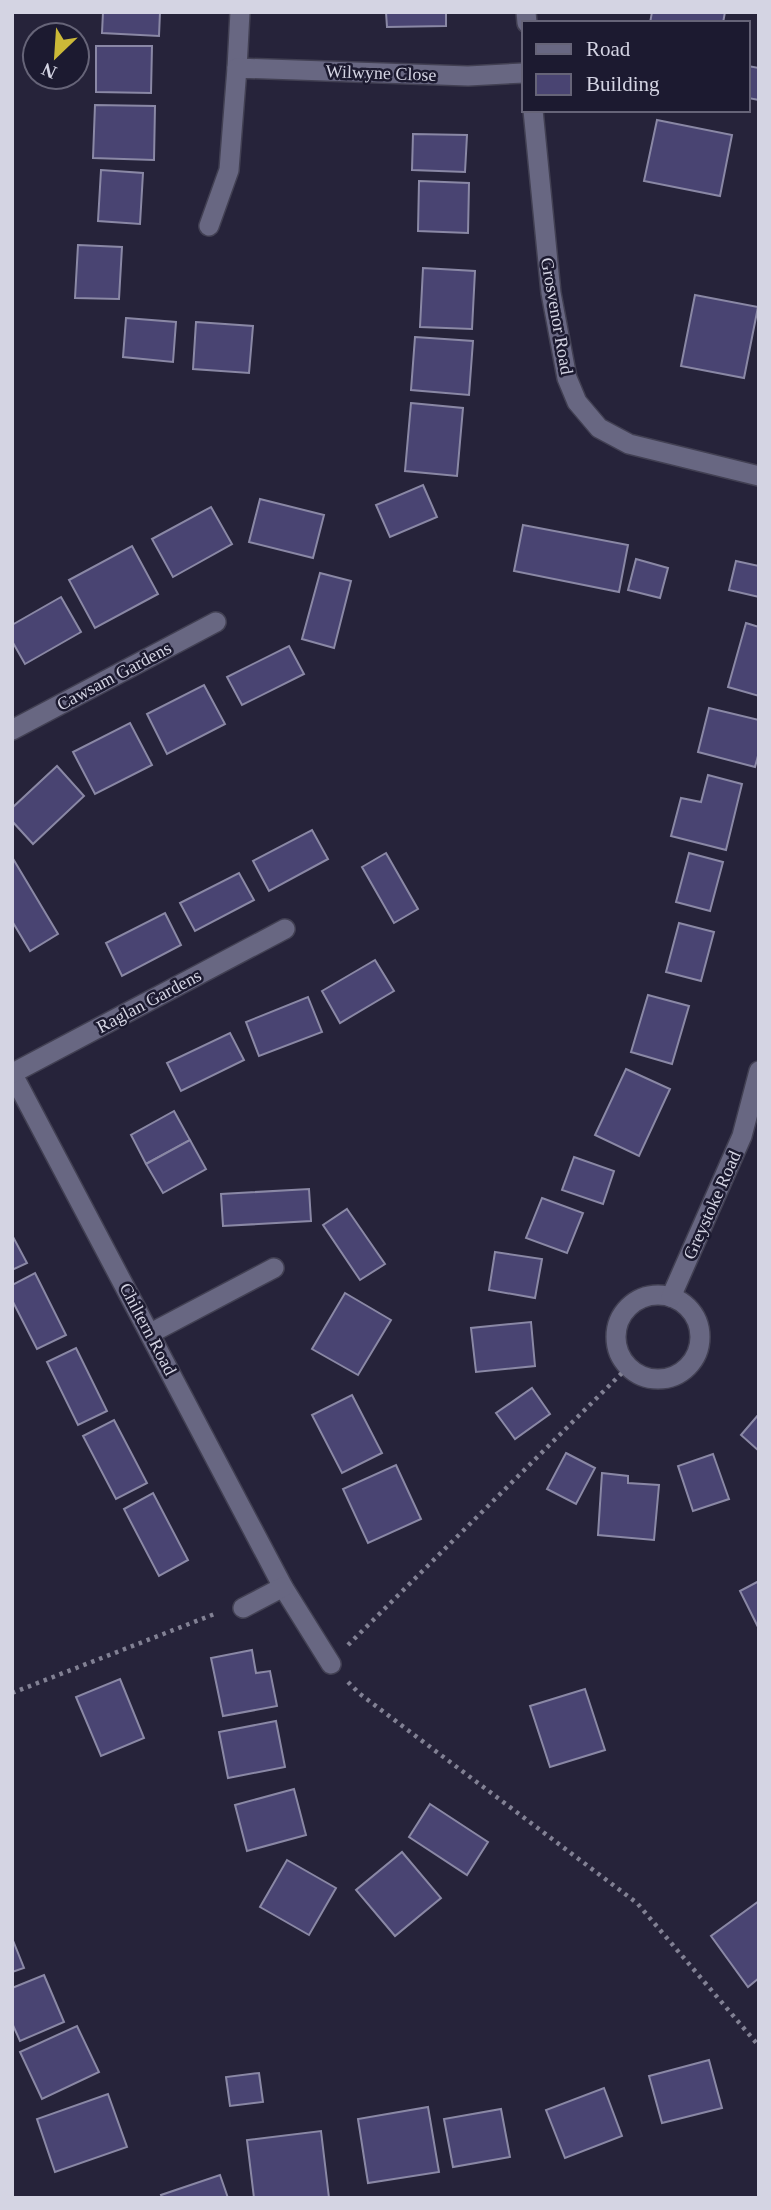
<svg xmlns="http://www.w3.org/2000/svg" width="771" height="2210" viewBox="0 0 771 2210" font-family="'Times New Roman',serif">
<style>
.building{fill:#494472;stroke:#8a88a5;stroke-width:2}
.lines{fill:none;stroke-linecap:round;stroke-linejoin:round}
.service-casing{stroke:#424053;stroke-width:22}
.minor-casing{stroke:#424053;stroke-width:22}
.path{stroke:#828194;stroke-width:4.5;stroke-dasharray:3.5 5;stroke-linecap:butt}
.service{stroke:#686782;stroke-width:19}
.minor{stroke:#686782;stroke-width:19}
.labels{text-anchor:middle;stroke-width:5;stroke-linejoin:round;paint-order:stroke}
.street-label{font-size:18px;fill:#d4d4e3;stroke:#1c1a30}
</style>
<rect width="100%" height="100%" fill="#26233a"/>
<!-- building -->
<g class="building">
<polygon points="103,12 160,12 159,36 102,33"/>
<polygon points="386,12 446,12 446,26 387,27"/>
<polygon points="652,12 725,12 723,23 650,23"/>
<polygon points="96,46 152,46 151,93 96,92"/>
<polygon points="748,66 759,68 759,100 748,98"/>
<polygon points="95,105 155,106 154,160 93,158"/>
<polygon points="657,120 732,135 720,196 644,181"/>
<polygon points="413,134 467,135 465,172 412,170"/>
<polygon points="101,170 143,173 140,224 98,221"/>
<polygon points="419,181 469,183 468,233 418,231"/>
<polygon points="78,245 122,247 119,299 75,298"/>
<polygon points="423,268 475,271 472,329 420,327"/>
<polygon points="695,295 758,307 744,378 681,366"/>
<polygon points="126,318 176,322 173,362 123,357"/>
<polygon points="196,322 253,326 249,373 193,369"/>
<polygon points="415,337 473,341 469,395 411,390"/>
<polygon points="411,403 463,408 457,476 405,471"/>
<polygon points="423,485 437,517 390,537 376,505"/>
<polygon points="260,499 324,515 313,558 249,542"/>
<polygon points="211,507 232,544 173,577 152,539"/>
<polygon points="523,525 628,545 619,592 514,571"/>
<polygon points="132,546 158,594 95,628 69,580"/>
<polygon points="636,559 668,568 660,598 628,590"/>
<polygon points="736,561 759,566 759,597 729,590"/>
<polygon points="320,573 351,581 334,648 302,639"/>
<polygon points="61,597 81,632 25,664 12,641 12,625"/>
<polygon points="746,623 759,627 759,696 728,687"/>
<polygon points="289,646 304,674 242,705 227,677"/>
<polygon points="204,685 225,724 167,754 147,714"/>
<polygon points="709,708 759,720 759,752 755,767 698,752"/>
<polygon points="130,723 152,765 95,794 73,752"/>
<polygon points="57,766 84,796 33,844 12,821 12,808"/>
<polygon points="708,775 742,784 726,850 671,836 681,798 701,802"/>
<polygon points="312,830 328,859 269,891 253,861"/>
<polygon points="386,853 418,909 394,923 362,867"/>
<polygon points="689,853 723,862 710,911 676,902"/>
<polygon points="12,857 58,934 30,951 12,921"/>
<polygon points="239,873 254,900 195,931 180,903"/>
<polygon points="165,913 181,945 122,976 106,943"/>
<polygon points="679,923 714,932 701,981 666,972"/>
<polygon points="375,960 394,991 340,1023 322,991"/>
<polygon points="648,995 689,1006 672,1064 631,1052"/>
<polygon points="308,997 322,1032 259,1056 246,1022"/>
<polygon points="230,1033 244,1060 181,1091 167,1063"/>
<polygon points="626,1069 670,1089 639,1156 595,1135"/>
<polygon points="174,1111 190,1140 146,1164 131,1135"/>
<polygon points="190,1140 206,1169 163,1193 146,1164"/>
<polygon points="574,1157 614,1171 603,1204 562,1190"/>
<polygon points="309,1189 311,1221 223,1226 221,1194"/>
<polygon points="542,1198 583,1213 567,1253 526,1238"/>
<polygon points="347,1209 385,1264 360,1280 323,1225"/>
<polygon points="12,1235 27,1263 12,1270"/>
<polygon points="495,1252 542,1259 535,1298 489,1290"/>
<polygon points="35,1273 66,1335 37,1349 12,1300 12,1285"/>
<polygon points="345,1293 391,1320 358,1375 312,1349"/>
<polygon points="531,1322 535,1366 476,1372 471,1328"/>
<polygon points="76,1348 107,1411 78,1425 47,1362"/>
<polygon points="532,1388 550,1414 515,1439 496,1413"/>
<polygon points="352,1395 382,1453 342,1473 312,1415"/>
<polygon points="759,1414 759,1451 741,1435"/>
<polygon points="114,1420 147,1483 116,1499 83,1436"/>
<polygon points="566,1453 595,1468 576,1504 547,1489"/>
<polygon points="713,1454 729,1499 693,1511 678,1466"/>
<polygon points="396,1465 421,1519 368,1543 343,1489"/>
<polygon points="602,1473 628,1476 628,1483 659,1485 654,1540 598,1535"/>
<polygon points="153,1493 188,1560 159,1576 124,1509"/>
<polygon points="759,1581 759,1629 740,1591"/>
<polygon points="252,1650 256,1673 270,1671 277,1706 223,1716 211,1658"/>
<polygon points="120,1679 144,1738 101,1756 76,1697"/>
<polygon points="585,1689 605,1750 550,1767 530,1706"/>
<polygon points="276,1721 285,1767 228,1778 219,1732"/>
<polygon points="294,1789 306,1835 247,1851 235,1805"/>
<polygon points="430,1804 488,1842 467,1875 409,1837"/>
<polygon points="402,1852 441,1898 395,1936 356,1890"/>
<polygon points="287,1860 336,1888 309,1935 260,1907"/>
<polygon points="759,1901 759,1978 748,1987 711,1936"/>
<polygon points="12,1938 24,1968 12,1972"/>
<polygon points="44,1975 64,2022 20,2041 12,2023 12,1988"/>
<polygon points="77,2026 99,2072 42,2099 20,2052"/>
<polygon points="709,2060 722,2108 662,2123 649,2076"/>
<polygon points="259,2073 263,2102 230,2106 226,2077"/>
<polygon points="604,2088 622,2136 565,2158 546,2110"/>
<polygon points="108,2094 127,2147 55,2172 37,2119"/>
<polygon points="428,2107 439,2172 368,2183 358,2119"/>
<polygon points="501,2109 510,2157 453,2167 444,2119"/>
<polygon points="321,2131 329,2198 254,2198 247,2140"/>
<polygon points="220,2175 228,2198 162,2198 161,2195"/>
</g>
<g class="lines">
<defs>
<polyline id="service" points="151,1333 274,1268"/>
<g id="minor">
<polyline points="526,12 527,23"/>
<polyline points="237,68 240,12"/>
<polyline points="533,110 551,293 567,378 577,402 599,428 629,444 759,476"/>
<polyline points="209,226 229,170 237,68 468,76 524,73"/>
<polyline points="12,730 216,622"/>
<polyline points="12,1073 283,1587 331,1664"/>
<polyline points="13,1073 285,929"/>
<circle cx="658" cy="1337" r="42"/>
<polyline points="671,1297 742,1136 759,1071"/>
<polyline points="243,1608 283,1587"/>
</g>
</defs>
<!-- service casing -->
<use href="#service" class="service-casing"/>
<!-- minor casing -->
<use href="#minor" class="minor-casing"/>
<!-- path -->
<g class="path">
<polyline points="348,1645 628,1367"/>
<polyline points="348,1682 360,1694 637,1903 759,2046"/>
<polyline points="12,1693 217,1613"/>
</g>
<!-- service -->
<use href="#service" class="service"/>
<!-- minor -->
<use href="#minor" class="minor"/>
</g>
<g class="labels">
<!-- street labels -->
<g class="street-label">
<text transform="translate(381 73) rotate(2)" y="6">Wilwyne Close</text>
<text transform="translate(557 316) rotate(80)" y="6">Grosvenor Road</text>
<text transform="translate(114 676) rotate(-28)" y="6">Cawsam Gardens</text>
<text transform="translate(149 1001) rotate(-28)" y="6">Raglan Gardens</text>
<text transform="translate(712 1205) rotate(-66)" y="6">Greystoke Road</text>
<text transform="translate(148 1329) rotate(62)" y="6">Chiltern Road</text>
</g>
</g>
<!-- border -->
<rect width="771" height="2210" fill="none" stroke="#d4d4e3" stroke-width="28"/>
<!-- legend -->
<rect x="522" y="21" width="228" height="91" fill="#1c1a30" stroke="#666478" stroke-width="2"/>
<rect x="536" y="44" width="35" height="10" fill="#686782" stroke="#666478" stroke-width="2"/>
<text x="586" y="56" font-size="21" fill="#d4d4e3">Road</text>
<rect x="536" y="74" width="35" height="21" fill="#494472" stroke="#666478" stroke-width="2"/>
<text x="586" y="91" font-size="21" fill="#d4d4e3">Building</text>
<!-- north arrow -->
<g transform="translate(56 56) rotate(205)"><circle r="33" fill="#1c1a30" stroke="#666478" stroke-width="2"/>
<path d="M0-5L12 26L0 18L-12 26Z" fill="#ccb938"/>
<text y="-10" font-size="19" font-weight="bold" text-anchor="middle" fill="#d4d4e3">N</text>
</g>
</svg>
